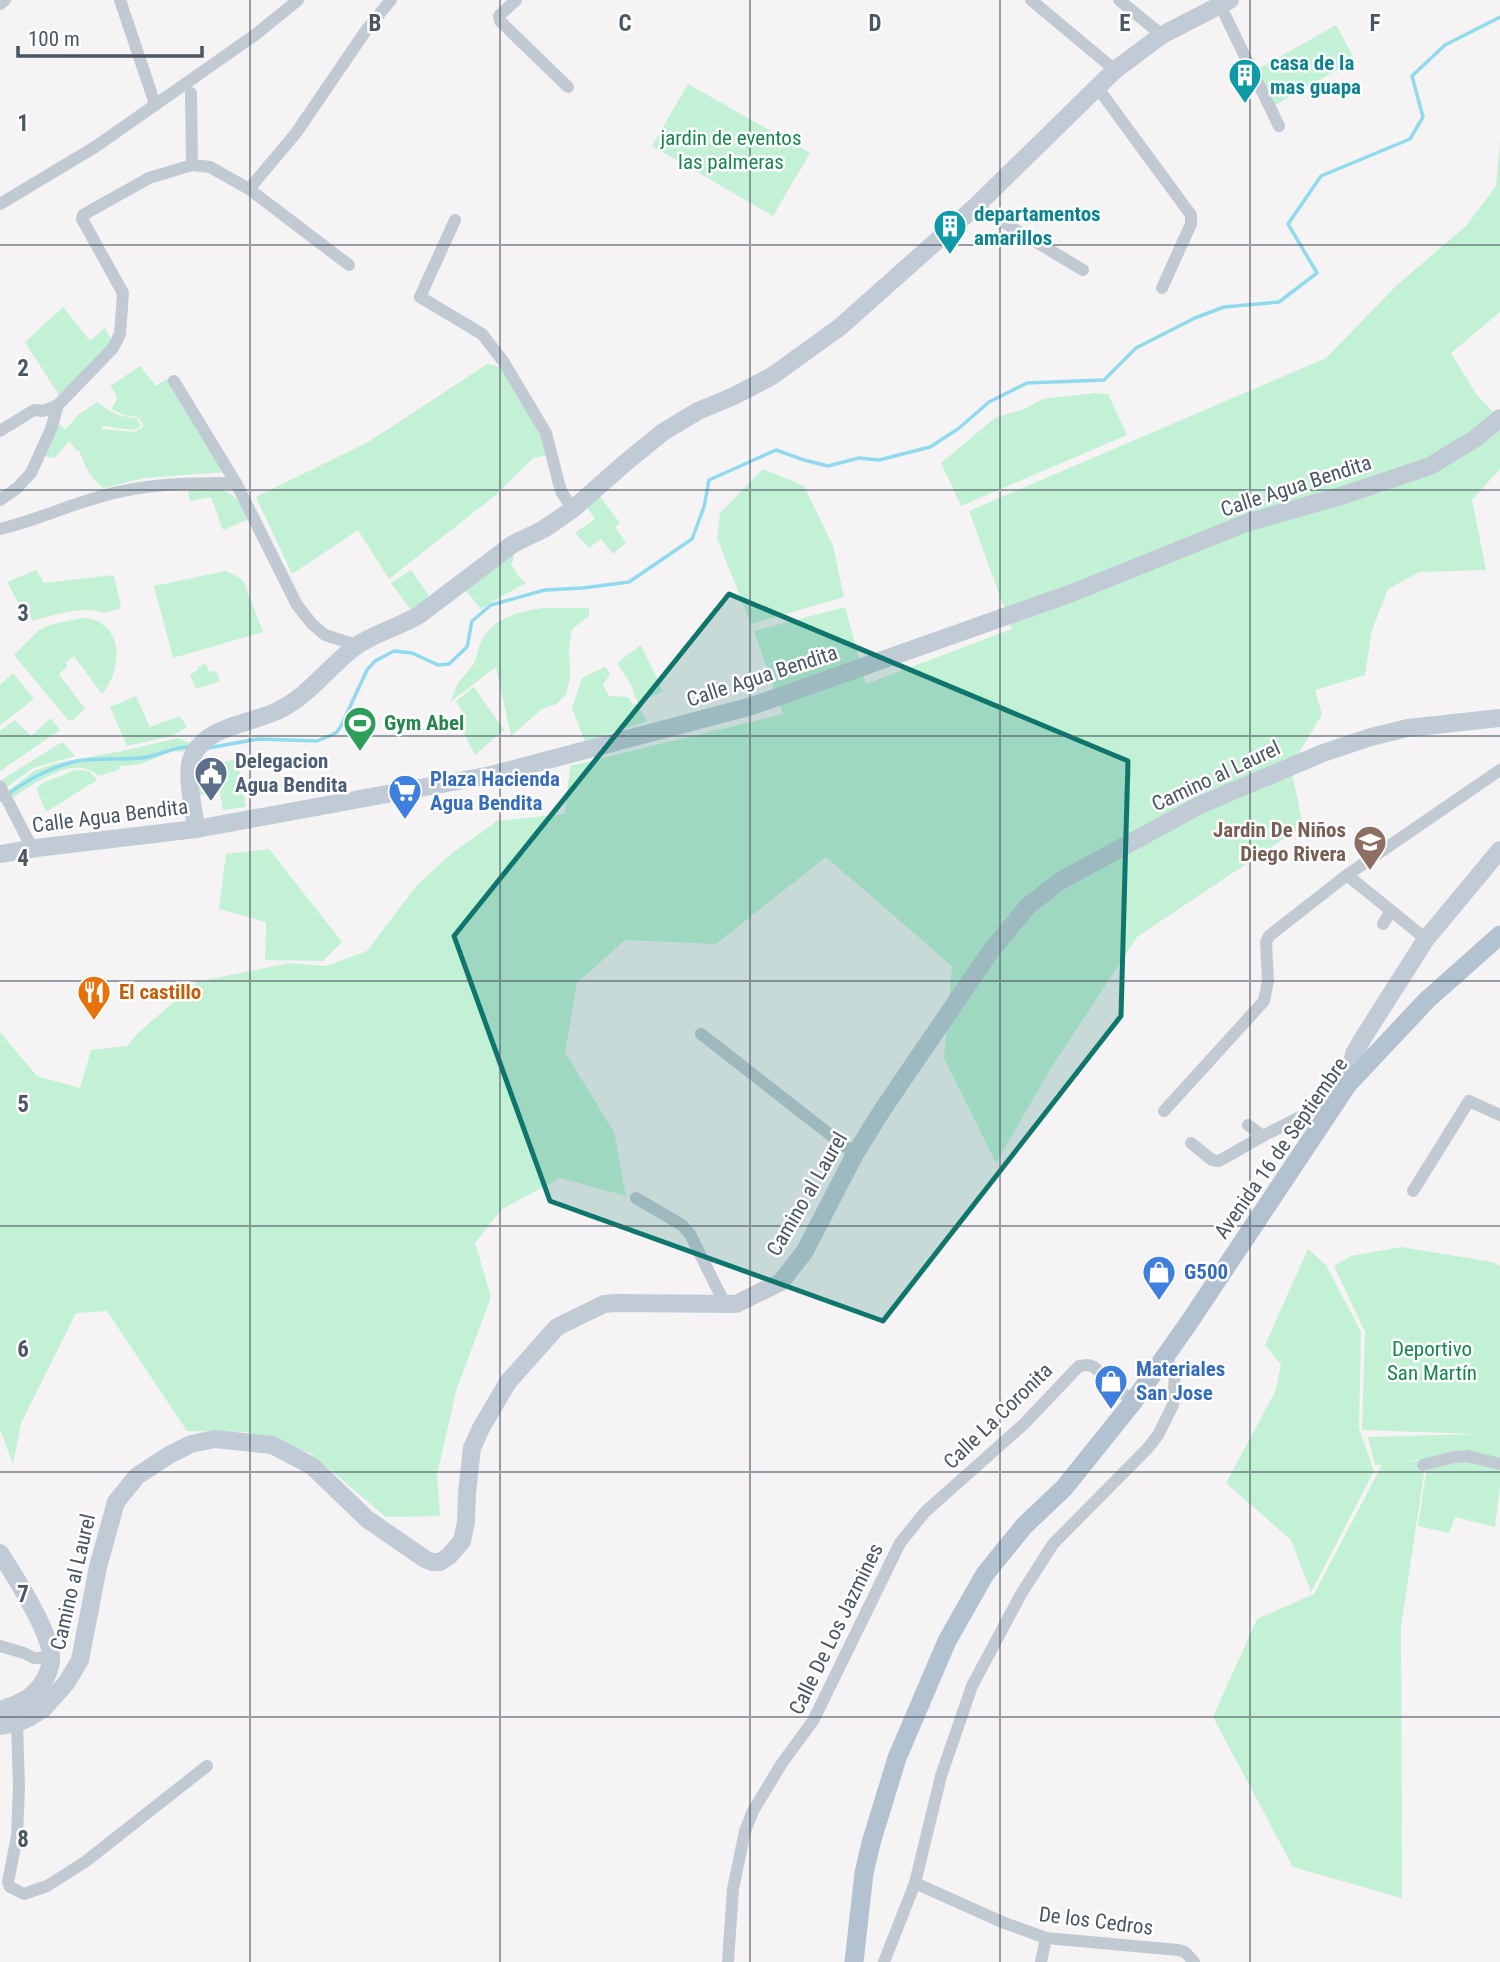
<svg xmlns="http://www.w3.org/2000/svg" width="1500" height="1962" viewBox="0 0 1500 1962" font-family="'Roboto Condensed',sans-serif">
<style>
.green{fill:#c3f1d5}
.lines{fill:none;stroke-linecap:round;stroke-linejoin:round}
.stream{stroke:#90daee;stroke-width:3.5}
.street{stroke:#c1cad2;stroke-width:12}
.secondary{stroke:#c1cbd6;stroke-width:18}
.primary{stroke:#b3c2d1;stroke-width:19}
.marked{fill:#0f766e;fill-opacity:0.2;stroke:#0f766e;stroke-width:5;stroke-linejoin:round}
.grid{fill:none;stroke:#4a5661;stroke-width:2;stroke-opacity:0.55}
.labels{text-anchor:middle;stroke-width:5;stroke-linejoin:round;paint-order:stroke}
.culture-label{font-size:21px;font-weight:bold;fill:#0d838f;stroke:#fff;text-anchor:start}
.park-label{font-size:21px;fill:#17864f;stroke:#fff}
.street-label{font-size:21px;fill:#4a5661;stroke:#fff}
.leisure-label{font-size:21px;font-weight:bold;fill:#27864d;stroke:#fff;text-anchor:start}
.service-label{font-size:21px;font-weight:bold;fill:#4e5e75;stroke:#fff;text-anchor:start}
.shop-label{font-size:21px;font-weight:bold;fill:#366cbe;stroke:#fff;text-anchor:start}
.education-label{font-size:21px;font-weight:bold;fill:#785e54;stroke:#fff;text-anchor:end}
.food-label{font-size:21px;font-weight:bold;fill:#c56008;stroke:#fff;text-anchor:start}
.grid-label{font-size:23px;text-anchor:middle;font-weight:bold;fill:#4a5661;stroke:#fff;stroke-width:5;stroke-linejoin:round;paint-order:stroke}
</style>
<rect width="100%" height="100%" fill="#f5f3f3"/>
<!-- green -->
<g class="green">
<polygon points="1336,25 1355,60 1275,105 1256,70"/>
<polygon points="688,84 810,153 773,216 652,146"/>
<polygon points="1500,142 1500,312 1451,353 1476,394 1500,419 1500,469 1472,500 1486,570 1419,572 1388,589 1372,630 1365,675 1315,690 1322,714 1291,767 1303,826 1137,937 1051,1068 996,1163 944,1058 952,966 826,857 716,944 625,940 577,983 565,1052 614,1132 626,1196 560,1178 502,1209 475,1243 491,1297 456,1391 437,1475 440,1516 386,1517 310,1453 246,1432 187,1431 107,1311 76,1313 21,1423 13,1464 0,1429 0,1032 37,1076 80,1088 91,1050 127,1046 139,1032 197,982 289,963 326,966 367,951 417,885 451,854 497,821 565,814 570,766 783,714 754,631 845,607 866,684 1012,629 969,511 1326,358 1397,285 1467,225 1496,186"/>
<polygon points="63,307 90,341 105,328 112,341 60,397 25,342"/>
<polygon points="487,364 500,367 539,430 548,455 533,458 497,494 389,579 358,530 292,574 256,497 370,441"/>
<path d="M140,366L156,386L170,377L226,472L144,478L104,488C90,480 84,463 79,450L77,451L69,441L55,458L44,456L59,423L65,430L78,415L97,402C110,412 120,417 137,418L141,426L135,430L103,426L101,429L135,432L144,426L138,417L124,415L111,409C119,399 118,396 110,386Z"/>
<polygon points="1094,393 1108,394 1127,435 961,506 941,463 995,418 1027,408 1042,399"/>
<polygon points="763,469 804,486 833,546 844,597 751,624 717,538 720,513"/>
<path d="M200,489C227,488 237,492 247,520L223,530L211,497L190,501L188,491Z"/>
<polygon points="599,495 620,523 615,527 626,543 613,554 601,539 589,548 575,533 595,519 586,506"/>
<polygon points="511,554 514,558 511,564 519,577 526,583 500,597 481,609 464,589"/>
<path d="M36,570L44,583L114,575L121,608L104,613C87,605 50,615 33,621L18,602L7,582Z"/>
<polygon points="411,570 431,599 413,613 391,583"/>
<polygon points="226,571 243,580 263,632 173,658 154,586"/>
<path d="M543,608H589V616L572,629L569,647L570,678L566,695L556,704L542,709L511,736L496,667L450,702C453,696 455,688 459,682C463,676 469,671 473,665C477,659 477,651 480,644C492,618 517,612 543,608Z"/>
<path d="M82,618C124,619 124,669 102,694L74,656L66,662L67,667L59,674L85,709L73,720L69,721L14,655L39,630L49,625Z"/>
<polygon points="641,645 663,691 638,703 630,683 617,663"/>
<polygon points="206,663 209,672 216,671 220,681 196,689 190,674 198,670 198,667"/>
<polygon points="605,667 610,674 603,685 609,696 628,697 633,705 636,704 647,721 585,742 572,708 582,678"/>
<polygon points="13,673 34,699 0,725 0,685"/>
<polygon points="474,687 504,730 475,755 458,722 466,717 456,701"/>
<polygon points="136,696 150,727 180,716 187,727 172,736 127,746 110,707"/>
<polygon points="51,718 60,730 0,771 0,731 15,720 31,736"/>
<path d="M178,738L190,743L183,752L173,751L141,764L120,766L119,770L98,776C76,753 34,784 13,797L8,791L34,771L57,763L127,750Z"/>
<polygon points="62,742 75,756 33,768 7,787 3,779"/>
<polygon points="238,759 246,807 223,810 219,787 208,788 209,794 200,795 198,774 206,772 207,765"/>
<polygon points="76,770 89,771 97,780 46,812 36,788 45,782"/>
<polygon points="269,849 342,942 323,961 265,960 266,922 219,909 226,854"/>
<polygon points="1401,1247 1492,1262 1500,1266 1500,1461 1468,1453 1395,1463 1426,1460 1401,1627 1402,1898 1293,1867 1213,1717 1257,1619 1314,1594 1382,1465 1375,1465 1368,1437 1478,1434 1362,1430 1365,1332 1334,1266 1351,1256"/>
<polygon points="1308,1249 1326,1265 1361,1332 1359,1428 1374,1471 1311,1592 1291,1540 1226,1483 1275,1392 1281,1365 1265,1345"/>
<polygon points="1454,1459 1500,1466 1500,1486 1495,1527 1455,1517 1449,1533 1418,1526 1427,1466"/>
</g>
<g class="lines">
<!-- stream -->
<g class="stream">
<polyline points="208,748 258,739 317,741 336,733 341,726 367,670 375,661 394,651 412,653 438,665 449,664 467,647 472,621 491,605 545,590 583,588 629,582 692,539 704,507 709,480 776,450 804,460 828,466 859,458 879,460 930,447 958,429 989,402 1027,383 1104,380 1136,348 1195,318 1224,307 1279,302 1317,273 1288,224 1321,176 1410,139 1423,117 1412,76 1445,45 1500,17"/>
<path d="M0,800C22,783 50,767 77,761C100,757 125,761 148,757C162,754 176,746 190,747"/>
</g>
<!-- street -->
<g class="street">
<polyline points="120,0 155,104"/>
<polyline points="516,0 501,14 499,16 500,21 568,87"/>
<polyline points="1031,0 1115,70"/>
<polyline points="1119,0 1162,35"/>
<polyline points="0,4 5,0"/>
<polyline points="1220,5 1279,126"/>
<polyline points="1097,87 1191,215 1191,224 1162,288"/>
<polyline points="191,93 192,165"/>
<polyline points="249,189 296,133 367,29 391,0"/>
<polyline points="0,204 95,147 255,35 298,0"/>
<polyline points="976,206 1083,270"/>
<polyline points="455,220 420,297 482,334 503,361 546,433 559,484 562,493 573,509"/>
<polyline points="174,381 236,483 297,605 312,624 325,635 357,645"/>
<polyline points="0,431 34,410 43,411 58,405"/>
<polyline points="0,500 17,488 31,473 51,429 58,405 113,348 120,334 123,293 82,219 83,215 149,178 192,165 210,167 249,189 349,265"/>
<path d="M0,529C42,519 81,499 123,491C160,483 199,483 236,483"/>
<polyline points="0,786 29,842"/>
<polyline points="1347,875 1426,939"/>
<polyline points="1383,924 1391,911"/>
<polyline points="701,1034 855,1154"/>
<polyline points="1164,1111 1264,1001 1268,981 1266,942 1269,936 1347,875 1500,770"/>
<polyline points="1248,1125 1263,1136"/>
<polyline points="1191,1143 1212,1160 1219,1161 1263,1136 1321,1106 1336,1100"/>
<polyline points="1413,1191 1469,1101 1500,1115"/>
<polyline points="636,1198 682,1225 690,1234 725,1304"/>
<polyline points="1423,1465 1454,1457 1467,1456 1500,1464"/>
<polyline points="0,1646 24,1653 34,1658 51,1658"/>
<polyline points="17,1723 19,1787 17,1836 8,1882 10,1887 24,1894 47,1886 85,1862 207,1766"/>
<polyline points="915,1883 1002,1922 1046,1938 1178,1950 1185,1952 1194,1962"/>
<polyline points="728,1962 733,1889 745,1831 753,1811 782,1763 813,1721 900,1543 925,1512 1024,1424 1079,1366 1088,1365 1094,1367 1133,1402"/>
<polyline points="884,1962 915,1883 941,1776 972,1686 1021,1594 1053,1544 1148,1448 1158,1435 1173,1405 1175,1373 1165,1357"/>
<polyline points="1041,1962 1046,1938"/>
</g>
<!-- secondary -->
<g class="secondary">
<path d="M196,829C194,810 184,771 193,755C209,725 250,724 277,711C308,697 329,666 356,646C375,633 399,627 419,615L513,544L544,529L573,509L625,463L663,432L698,411L734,396L772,376L840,327L976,206L1115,70L1162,35L1230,0"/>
<polyline points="0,854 36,848 196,829 491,775 752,706 1072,593 1246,523 1341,496 1430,466 1476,438 1500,418"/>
<polyline points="1348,1084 1354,1054 1363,1038 1426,939 1500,850"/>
<path d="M0,1553C14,1575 53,1635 51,1660C50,1672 43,1685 34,1693C26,1702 11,1706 0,1710"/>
<polyline points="0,1726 17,1723 29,1718 43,1709 67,1682 80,1660 98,1567 116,1502 137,1476 169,1455 191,1444 215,1439 272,1445 312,1466 367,1519 425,1559 432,1562 440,1562 449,1556 462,1541 466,1522 467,1493 472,1448 481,1428 508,1382 557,1327 604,1304 616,1303 736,1304 781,1282 805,1251 855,1154 883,1109 990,952 1028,906 1060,881 1200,805 1323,753 1371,737 1408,728 1500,718"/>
</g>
<!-- primary -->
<polyline class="primary" points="854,1962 864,1873 871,1843 897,1758 947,1641 985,1574 1024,1526 1064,1488 1133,1402 1188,1324 1348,1084 1427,1000 1500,935"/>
</g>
<!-- marked area -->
<path class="marked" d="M729,594L1128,761L1121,1016L883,1321L550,1201L454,936Z"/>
<!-- grid -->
<path class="grid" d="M250,0V1962M500,0V1962M750,0V1962M1000,0V1962M1250,0V1962M0,245H1500M0,490H1500M0,736H1500M0,981H1500M0,1226H1500M0,1472H1500M0,1717H1500"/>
<!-- icons -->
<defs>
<symbol id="building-pin" viewBox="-11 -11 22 30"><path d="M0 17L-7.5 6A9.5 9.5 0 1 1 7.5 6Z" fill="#0f9aa8" stroke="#fff"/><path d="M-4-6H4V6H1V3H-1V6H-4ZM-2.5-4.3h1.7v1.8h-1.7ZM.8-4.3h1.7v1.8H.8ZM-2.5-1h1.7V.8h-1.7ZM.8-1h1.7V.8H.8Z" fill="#fff"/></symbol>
<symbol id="stadium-pin" viewBox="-11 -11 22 30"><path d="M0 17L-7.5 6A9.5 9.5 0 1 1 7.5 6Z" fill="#2e9e5b" stroke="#fff"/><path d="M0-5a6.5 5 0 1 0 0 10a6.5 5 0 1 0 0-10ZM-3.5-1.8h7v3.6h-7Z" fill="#fff"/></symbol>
<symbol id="civic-pin" viewBox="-11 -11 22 30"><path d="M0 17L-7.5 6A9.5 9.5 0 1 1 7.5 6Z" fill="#5c6f8a" stroke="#fff"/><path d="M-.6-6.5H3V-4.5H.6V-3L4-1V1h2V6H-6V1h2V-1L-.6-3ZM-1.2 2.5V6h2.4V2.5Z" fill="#fff"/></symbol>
<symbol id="supermarket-pin" viewBox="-11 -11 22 30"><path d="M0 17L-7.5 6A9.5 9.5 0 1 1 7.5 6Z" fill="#3f7fe0" stroke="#fff"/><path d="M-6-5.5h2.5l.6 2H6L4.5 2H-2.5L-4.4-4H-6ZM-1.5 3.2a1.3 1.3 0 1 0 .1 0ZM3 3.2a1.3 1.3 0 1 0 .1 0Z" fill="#fff"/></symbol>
<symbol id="school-pin" viewBox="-11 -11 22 30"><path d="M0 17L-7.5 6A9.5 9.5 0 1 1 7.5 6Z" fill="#8d6e63" stroke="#fff"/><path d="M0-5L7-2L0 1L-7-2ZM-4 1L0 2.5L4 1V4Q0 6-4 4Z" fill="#fff"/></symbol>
<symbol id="restaurant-pin" viewBox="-11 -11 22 30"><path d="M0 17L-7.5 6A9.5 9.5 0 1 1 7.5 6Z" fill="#e8710a" stroke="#fff"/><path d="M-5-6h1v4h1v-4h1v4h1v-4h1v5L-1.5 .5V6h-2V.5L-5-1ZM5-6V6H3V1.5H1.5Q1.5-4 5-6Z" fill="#fff"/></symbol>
<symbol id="shop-pin" viewBox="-11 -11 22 30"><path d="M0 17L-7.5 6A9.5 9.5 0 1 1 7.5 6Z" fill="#3f7fe0" stroke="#fff"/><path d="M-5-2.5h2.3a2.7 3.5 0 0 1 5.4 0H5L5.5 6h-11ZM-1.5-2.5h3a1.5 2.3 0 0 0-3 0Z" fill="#fff"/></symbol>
</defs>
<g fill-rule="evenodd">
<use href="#building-pin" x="1226" y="56" width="38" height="52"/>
<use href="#building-pin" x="931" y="207" width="38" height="52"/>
<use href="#stadium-pin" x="341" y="704" width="38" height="52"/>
<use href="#civic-pin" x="192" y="754" width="38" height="52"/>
<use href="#supermarket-pin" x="386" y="772" width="38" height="52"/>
<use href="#school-pin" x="1351" y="823" width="38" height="52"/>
<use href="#restaurant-pin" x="75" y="973" width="38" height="52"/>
<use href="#shop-pin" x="1140" y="1253" width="38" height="52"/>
<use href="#shop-pin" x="1092" y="1362" width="38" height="52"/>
</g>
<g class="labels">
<!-- culture labels -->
<g class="culture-label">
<text x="1270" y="70">casa de la<tspan x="1270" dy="24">mas guapa</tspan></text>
<text x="974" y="221">departamentos<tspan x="974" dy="24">amarillos</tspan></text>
</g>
<!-- park labels -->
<g class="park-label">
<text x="731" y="145">jardin de eventos<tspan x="731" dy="24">las palmeras</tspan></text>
<text x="1432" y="1356">Deportivo<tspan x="1432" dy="24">San Martín</tspan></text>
</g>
<!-- street labels -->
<g class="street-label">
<text transform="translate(1296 486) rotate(-18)" y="7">Calle Agua Bendita</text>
<text transform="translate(762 676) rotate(-18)" y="7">Calle Agua Bendita</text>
<text transform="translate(1216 776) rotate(-25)" y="7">Camino al Laurel</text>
<text transform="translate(110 816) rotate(-7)" y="7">Calle Agua Bendita</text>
<text transform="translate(1281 1148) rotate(-55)" y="7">Avenida 16 de Septiembre</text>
<text transform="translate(807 1194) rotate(-60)" y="7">Camino al Laurel</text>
<text transform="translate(998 1416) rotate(-44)" y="7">Calle La Coronita</text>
<text transform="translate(73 1582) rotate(-77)" y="7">Camino al Laurel</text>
<text transform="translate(836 1629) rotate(-64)" y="7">Calle De Los Jazmines</text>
<text transform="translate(1096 1921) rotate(7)" y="7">De los Cedros</text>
</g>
<!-- leisure labels -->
<g class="leisure-label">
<text x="384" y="730">Gym Abel</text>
</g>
<!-- service labels -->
<g class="service-label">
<text x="235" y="768">Delegacion<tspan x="235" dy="24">Agua Bendita</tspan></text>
</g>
<!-- shop labels -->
<g class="shop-label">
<text x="430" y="786">Plaza Hacienda<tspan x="430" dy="24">Agua Bendita</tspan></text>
<text x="1184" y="1279">G500</text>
<text x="1136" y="1376">Materiales<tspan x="1136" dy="24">San Jose</tspan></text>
</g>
<!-- education labels -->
<g class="education-label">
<text x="1346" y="837">Jardin De Niños<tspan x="1346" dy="24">Diego Rivera</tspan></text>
</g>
<!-- food labels -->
<g class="food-label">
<text x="119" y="999">El castillo</text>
</g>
</g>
<g class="grid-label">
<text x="375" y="31">B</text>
<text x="625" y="31">C</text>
<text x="875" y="31">D</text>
<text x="1125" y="31">E</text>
<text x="1375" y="31">F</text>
<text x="23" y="131">1</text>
<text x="23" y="376">2</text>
<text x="23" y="621">3</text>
<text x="23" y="866">4</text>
<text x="23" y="1112">5</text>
<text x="23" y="1357">6</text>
<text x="23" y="1602">7</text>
<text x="23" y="1847">8</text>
</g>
<!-- scale -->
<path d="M18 46v10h184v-10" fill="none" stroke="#4a5661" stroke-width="3.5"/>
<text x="28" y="46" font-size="21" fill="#4a5661" stroke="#ffffff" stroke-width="5" paint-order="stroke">100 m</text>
</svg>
